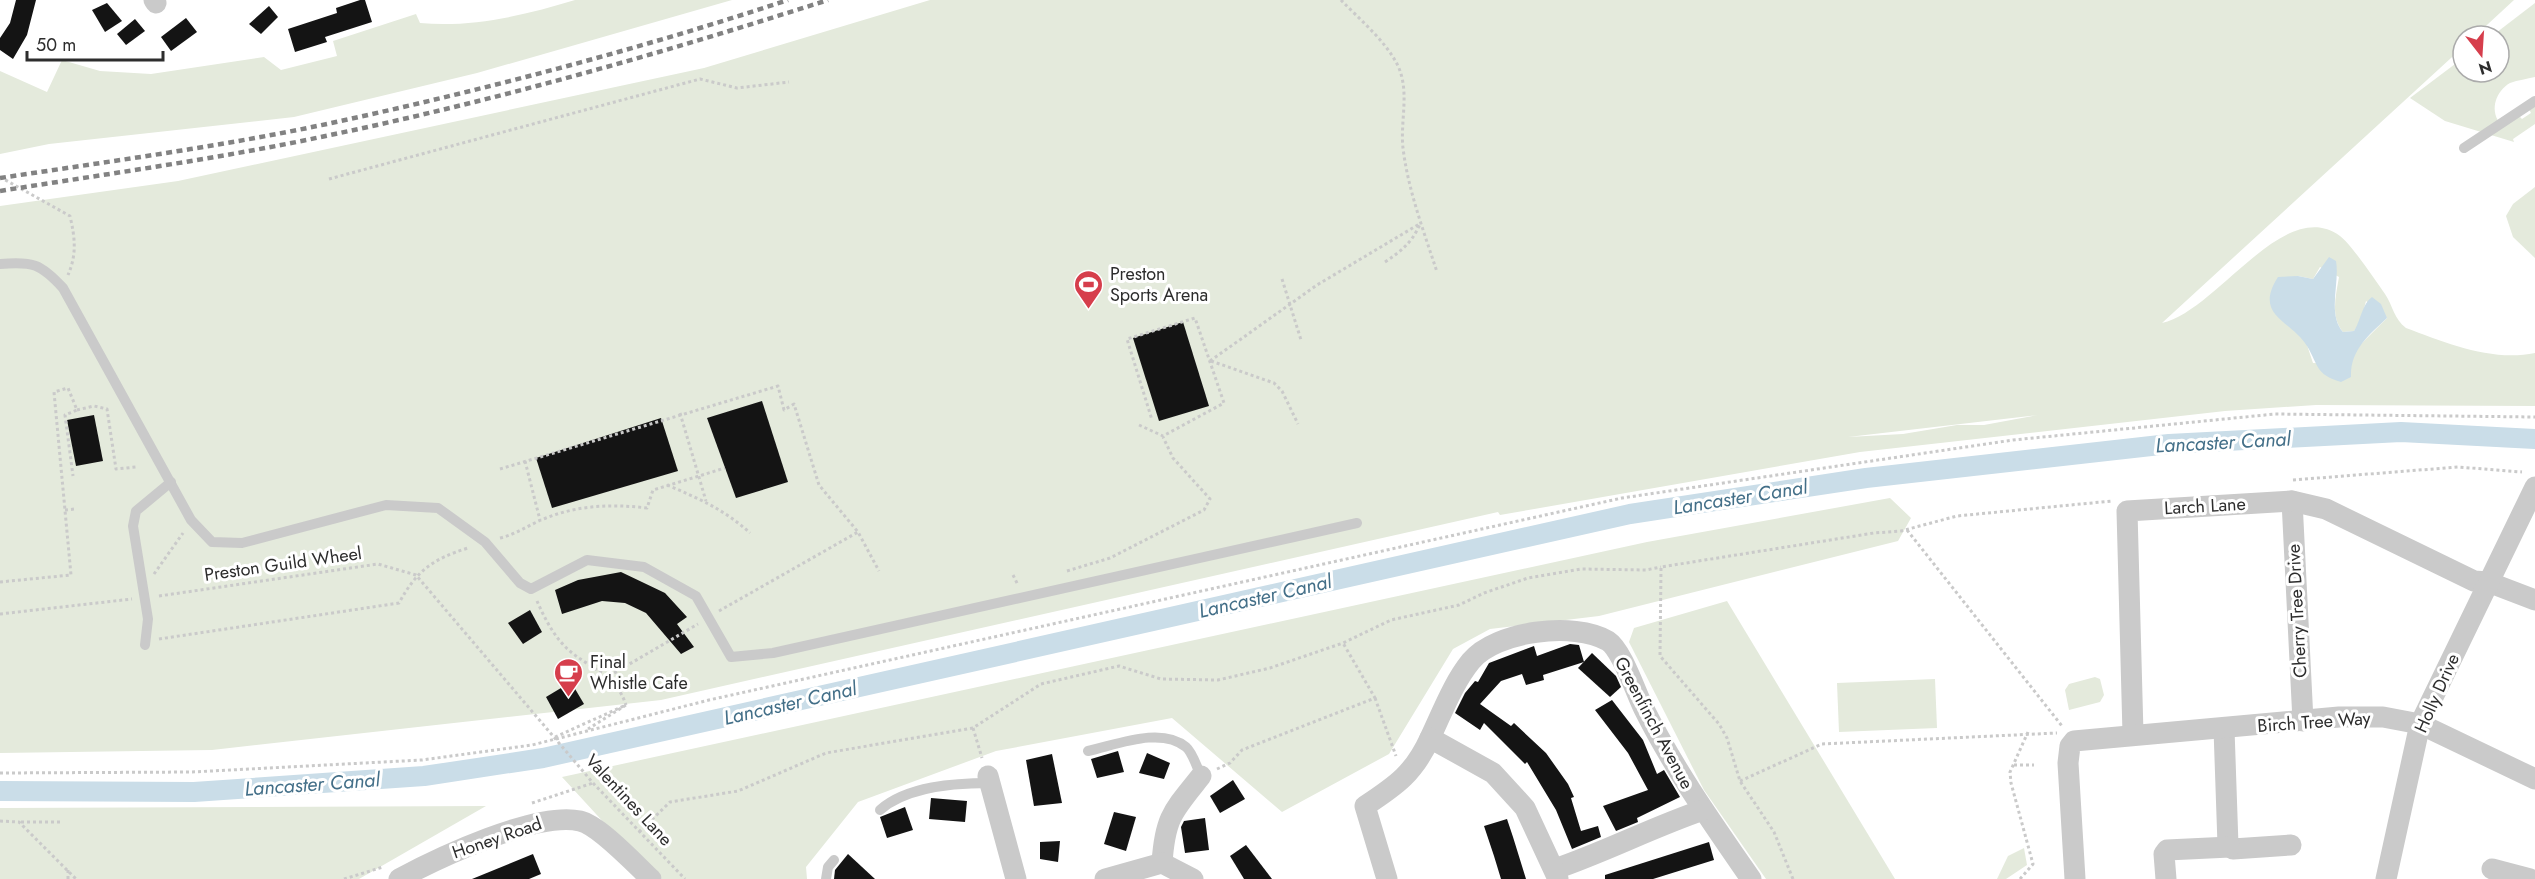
<svg xmlns="http://www.w3.org/2000/svg" width="2535" height="879" viewBox="0 0 2535 879" font-family="Jost,sans-serif">
<style>
.green{fill:#e4eadc;fill-rule:evenodd}
.water{fill:#cadde8}
.lines{fill:none;stroke-linecap:round;stroke-linejoin:round}
.canal{stroke:#cadde8;stroke-width:20}
.building{fill:#141414}
.path{stroke:#cacaca;stroke-width:3;stroke-dasharray:3 3;stroke-linecap:butt}
.lane{stroke:#cacaca;stroke-width:10}
.street{stroke:#cacaca;stroke-width:21}
.rail{stroke:#828282;stroke-width:4.5;stroke-dasharray:6 4.5;stroke-linecap:butt}
.labels{text-anchor:middle;stroke-width:6;stroke-linejoin:round;paint-order:stroke}
.poi-label{font-size:18px;fill:#2d2d2d;stroke:#fff;text-anchor:start}
.street-label{font-size:18px;fill:#2d2d2d;stroke:#fff}
.water-label{font-size:20px;font-style:italic;fill:#436f88;stroke:#fff}
</style>
<rect width="100%" height="100%" fill="#fff"/>
<!-- green -->
<g class="green">
<path d="M575,0H732L477,73L294,117L49,144L0,154V71L47,92L62,60L100,71L151,74L264,57L281,70L337,56L333,41L416,14L420,23C472,28 526,15 575,0Z"/>
<path d="M930,0H2514L2475,36H2463V47L2162,323C2217,311 2284,195 2340,236C2351,244 2376,281 2385,294C2393,306 2394,319 2406,328C2446,343 2492,362 2535,353V406L2316,405L2225,411L1860,452L1500,515L1498,512L661,700L212,750L0,753V206L178,181L704,68ZM2320,267L2339,277C2336,295 2330,317 2343,332L2354,331L2361,321L2366,301L2387,318L2358,347L2350,364L2313,363L2307,345L2298,276L2313,279ZM2038,415L1984,425H1957L1903,434L1848,437Z"/>
<path d="M2535,3V77C2527,79 2518,80 2510,83C2496,91 2490,109 2499,122L2520,117L2522,119L2531,113L2529,109L2535,100V124L2513,139L2514,142L2445,121L2410,98L2463,58V72H2499V36H2492Z"/>
<polygon points="2535,187 2535,258 2513,237 2506,216 2513,204"/>
<polygon points="1890,498 1911,518 1898,541 1599,616 1490,629 1453,649 1389,754 1282,812 1172,718 996,751 858,802 806,867 807,879 662,879 607,826 562,777 1647,542"/>
<polygon points="1727,601 1895,879 1766,879 1704,790 1629,642 1634,628"/>
<polygon points="2095,677 2100,679 2104,695 2100,702 2069,710 2065,690 2069,684"/>
<polygon points="1935,679 1937,728 1839,732 1837,683"/>
<polygon points="486,806 359,879 0,879 0,808"/>
<polygon points="2024,848 2027,865 2006,879 1997,879 2008,856"/>
</g>
<!-- water -->
<path class="water" d="M2329,257L2336,261C2340,283 2327,314 2343,332L2354,331C2361,320 2362,304 2372,297L2381,304L2387,318C2369,335 2350,350 2351,377L2341,382C2315,374 2319,366 2307,346C2291,320 2253,316 2278,277L2298,276L2313,279Z"/>
<g class="lines">
<!-- canal -->
<polyline class="canal" points="0,791 194,792 424,776 543,758 1630,514 1866,478 2169,444 2401,432 2535,439"/>
</g>
<!-- building -->
<g class="building">
<polygon points="16,0 36,0 27,35 13,59 0,50 0,38 10,23"/>
<polygon points="360,0 365,0 372,22 325,37 327,42 295,52 288,29 337,13 336,8"/>
<polygon points="107,3 122,21 105,32 92,10"/>
<polygon points="269,6 278,17 261,34 249,24"/>
<polygon points="186,18 197,32 171,51 161,37"/>
<polygon points="135,19 145,31 126,45 117,34"/>
<polygon points="1183,322 1209,406 1159,421 1133,338"/>
<polygon points="762,401 788,482 736,498 707,418"/>
<polygon points="94,415 103,461 76,466 67,420"/>
<polygon points="661,418 678,471 552,508 536,458"/>
<polygon points="621,572 665,593 687,617 677,624 694,647 681,654 646,613 625,603 602,601 562,614 555,590 578,580"/>
<polygon points="530,610 542,632 523,644 508,623"/>
<polygon points="1570,644 1579,645 1584,662 1543,675 1544,680 1526,685 1522,674 1501,681 1480,704 1511,726 1514,723 1546,753 1568,784 1574,797 1571,798 1581,831 1598,826 1601,837 1572,849 1556,810 1527,762 1525,764 1484,723 1480,730 1455,713 1465,693 1475,681 1478,682 1489,663 1534,646 1537,656"/>
<polygon points="1592,653 1616,676 1621,687 1610,697 1578,668"/>
<polygon points="571,682 584,704 558,719 546,697"/>
<polygon points="1612,700 1643,740 1657,774 1664,770 1680,797 1637,818 1638,822 1616,831 1603,806 1648,790 1628,753 1595,710"/>
<polygon points="1118,751 1124,772 1097,778 1091,759"/>
<polygon points="1147,753 1170,763 1164,779 1139,773"/>
<polygon points="1052,754 1062,803 1034,806 1026,760"/>
<polygon points="1233,780 1245,799 1220,813 1210,796"/>
<polygon points="931,798 967,801 965,822 929,819"/>
<polygon points="905,807 913,830 887,838 880,817"/>
<polygon points="1114,812 1136,817 1126,851 1104,844"/>
<polygon points="1205,818 1209,850 1185,853 1181,827 1184,821"/>
<polygon points="1507,819 1513,837 1526,879 1501,879 1494,856 1484,826"/>
<polygon points="1060,841 1058,862 1040,859 1040,842"/>
<polygon points="1709,842 1714,860 1653,879 1605,879 1605,875"/>
<polygon points="1246,845 1272,879 1244,879 1230,856"/>
<polygon points="533,854 541,874 529,879 472,879"/>
<polygon points="848,854 875,879 834,879 835,870"/>
</g>
<g class="lines">
<!-- path -->
<g class="path">
<path d="M1341,0C1360,20 1386,41 1398,66C1410,92 1400,121 1403,148C1408,190 1424,232 1437,272"/>
<path d="M0,177L70,216C75,238 77,254 68,275"/>
<polyline points="329,179 700,79 737,88 789,82"/>
<path d="M1385,262C1401,251 1412,243 1420,224"/>
<polyline points="1282,279 1301,340"/>
<polyline points="1210,361 1317,285 1421,223"/>
<polyline points="1211,361 1274,383 1282,391 1298,424"/>
<polyline points="77,410 94,406 107,409 116,469 136,467"/>
<polyline points="680,413 706,501"/>
<polyline points="1139,425 1163,436 1224,403 1195,318 1127,339 1152,420"/>
<polyline points="525,461 540,520"/>
<polyline points="500,469 778,386 784,410 794,404 819,485 858,532 879,571"/>
<polyline points="2293,480 2458,467 2522,472"/>
<path d="M667,485C698,498 725,510 750,533"/>
<polyline points="65,510 75,509"/>
<polyline points="1907,530 2062,726"/>
<path d="M500,538C517,534 530,524 546,518C579,505 612,504 647,508L653,490L725,468"/>
<polyline points="1067,571 1110,558 1204,510 1210,499 1173,458 1163,437"/>
<polyline points="154,574 183,533"/>
<polyline points="1013,575 1018,585"/>
<polyline points="0,582 71,575 54,392 68,388 77,410 65,415 73,476"/>
<polyline points="159,596 378,564 416,575 593,783 685,879"/>
<path d="M537,601C545,619 555,639 571,652C593,670 616,675 626,705"/>
<polyline points="719,611 858,532"/>
<polyline points="0,614 132,599"/>
<path d="M159,639L399,603C417,570 433,559 468,548"/>
<polyline points="609,676 698,624"/>
<polyline points="1375,698 1396,756"/>
<polyline points="973,728 982,758"/>
<polyline points="555,737 626,705 588,729"/>
<polyline points="2014,765 2034,765"/>
<polyline points="1217,769 1230,763 1242,750 1375,698 1343,643"/>
<polyline points="0,773 192,772 422,760 532,745 709,700 1622,498 2013,440 2275,414 2535,417"/>
<polyline points="1740,781 1822,744 2057,733"/>
<polyline points="532,803 593,783"/>
<polyline points="0,821 19,822 76,879"/>
<polyline points="21,822 61,822"/>
<polyline points="639,832 670,802 738,791 826,753 973,728 1041,684 1119,666 1161,679 1218,680 1270,668 1343,643 1391,620 1459,605 1484,593 1528,578 1581,569 1646,570 1661,567"/>
<polyline points="68,870 68,879"/>
<polyline points="344,879 383,867"/>
<polyline points="1793,879 1774,832 1740,781 1727,738 1719,724 1660,656 1661,567 1874,533 1901,531 1957,516 2112,501"/>
<polyline points="2020,879 2033,864 2011,783 2010,772 2028,732"/>
</g>
<!-- lane -->
<g class="lane">
<polyline points="2464,148 2535,101"/>
<path d="M0,264C33,261 41,264 63,288L191,520L212,542L242,543L386,505L438,508L485,542L520,583L531,589L587,560L644,567L696,596L731,657L773,653L1357,523"/>
<polyline points="145,645 148,619 133,526 136,511 171,482"/>
<path d="M1088,751C1116,745 1161,726 1186,747C1193,753 1197,768 1201,776"/>
<path d="M880,810C907,786 955,783 990,783"/>
<polyline points="826,879 828,867 834,860"/>
</g>
<!-- street -->
<g class="street">
<polyline points="154,0 156,3"/>
<polyline points="2292,501 2303,721"/>
<polyline points="2224,729 2228,845 2233,849 2291,845"/>
<polyline points="2133,734 2127,511 2292,501 2326,509 2474,581 2488,582 2535,600"/>
<path d="M1430,738C1442,713 1453,683 1471,661C1496,631 1574,621 1608,641C1622,650 1636,693 1644,709C1674,769 1713,824 1751,879"/>
<polyline points="988,776 1016,879"/>
<path d="M1162,863C1165,817 1173,811 1201,776"/>
<path d="M1555,869C1605,852 1653,827 1703,810"/>
<polyline points="2492,869 2530,879"/>
<path d="M399,879C438,858 537,811 580,821C599,825 636,865 651,879"/>
<polyline points="1105,879 1162,863 1193,879"/>
<path d="M1387,879L1365,806C1397,785 1414,773 1430,738L1493,773L1525,808L1558,879"/>
<polyline points="2075,879 2068,763 2070,746 2074,741 2339,717 2383,717 2420,724 2535,779"/>
<polyline points="2166,879 2164,854 2167,850 2230,847"/>
<polyline points="2386,879 2420,724 2535,487"/>
</g>
<!-- rail -->
<g class="rail">
<path d="M0,178C112,161 225,146 336,122C488,89 640,49 788,0"/>
<path d="M0,191C112,173 224,158 335,134C502,99 666,52 828,0"/>
</g>
</g>
<!-- icons -->
<defs>
<symbol id="stadium-pin" viewBox="-11 -11 22 30"><path d="M0 17L-7.5 6A9.5 9.5 0 1 1 7.5 6Z" fill="#d63e4c" stroke="#fff"/><path d="M0-5a6.5 5 0 1 0 0 10a6.5 5 0 1 0 0-10ZM-3.5-1.8h7v3.6h-7Z" fill="#fff"/></symbol>
<symbol id="cafe-pin" viewBox="-11 -11 22 30"><path d="M0 17L-7.5 6A9.5 9.5 0 1 1 7.5 6Z" fill="#d63e4c" stroke="#fff"/><path d="M-5.5-4.5H6V0H3Q3 3.5 0 3.5H-2.5Q-5.5 3.5-5.5 0ZM3-3.2v2h1.7v-2ZM-6 4.5H4V6H-6Z" fill="#fff"/></symbol>
</defs>
<g fill-rule="evenodd">
<use href="#stadium-pin" x="1072" y="268" width="33" height="45"/>
<use href="#cafe-pin" x="552" y="656" width="33" height="45"/>
</g>
<g class="labels">
<!-- poi labels -->
<g class="poi-label">
<text x="1110" y="280">Preston<tspan x="1110" dy="21">Sports Arena</tspan></text>
<text x="590" y="668">Final<tspan x="590" dy="21">Whistle Cafe</tspan></text>
</g>
<!-- street labels -->
<g class="street-label">
<text transform="translate(2205 506) rotate(-3)" y="6">Larch Lane</text>
<text transform="translate(283 564) rotate(-8)" y="6">Preston Guild Wheel</text>
<text transform="translate(2297 611) rotate(-93)" y="6">Cherry Tree Drive</text>
<text transform="translate(2437 693) rotate(-66)" y="6">Holly Drive</text>
<text transform="translate(2314 722) rotate(-4)" y="6">Birch Tree Way</text>
<text transform="translate(1654 723) rotate(62)" y="6">Greenfinch Avenue</text>
<text transform="translate(629 800) rotate(47)" y="6">Valentines Lane</text>
<text transform="translate(497 838) rotate(-19)" y="6">Honey Road</text>
</g>
<!-- water labels -->
<g class="water-label">
<text transform="translate(2223 442) rotate(-3)" y="7">Lancaster Canal</text>
<text transform="translate(1740 497) rotate(-9)" y="7">Lancaster Canal</text>
<text transform="translate(1265 596) rotate(-13)" y="7">Lancaster Canal</text>
<text transform="translate(790 703) rotate(-13)" y="7">Lancaster Canal</text>
<text transform="translate(312 784) rotate(-4)" y="7">Lancaster Canal</text>
</g>
</g>
<!-- north arrow -->
<g transform="translate(2481 54) rotate(163)"><circle r="28" fill="#ffffff" stroke="#ababab" stroke-width="1.5"/>
<path d="M0-4.5L10 22L0 15L-10 22Z" fill="#d63e4c"/>
<text y="-9" font-size="16" font-weight="bold" text-anchor="middle" fill="#2d2d2d">N</text>
</g>
<!-- scale -->
<path d="M27 51v9h136v-9" fill="none" stroke="#2d2d2d" stroke-width="3"/>
<text x="36" y="51" font-size="18" fill="#2d2d2d" stroke="#ffffff" stroke-width="4.5" paint-order="stroke">50 m</text>
</svg>
